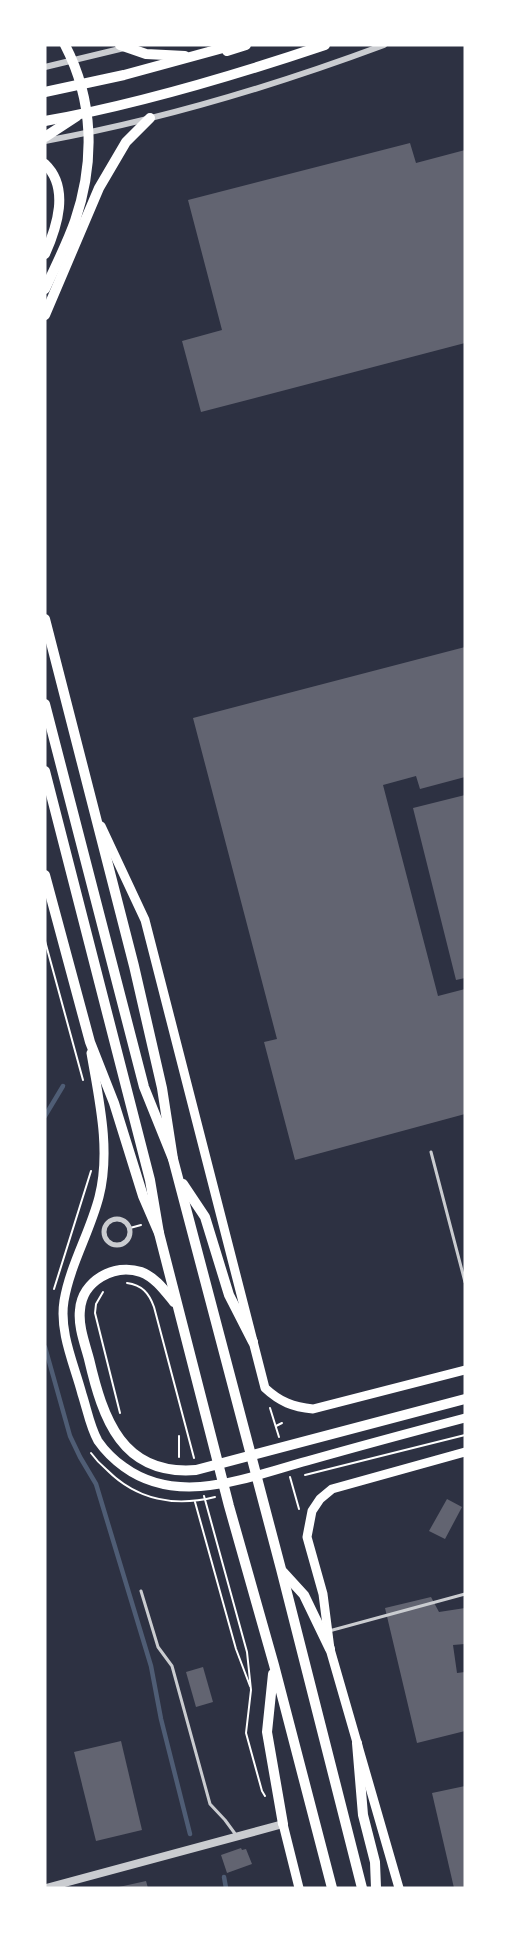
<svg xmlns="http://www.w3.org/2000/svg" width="510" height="1933" viewBox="0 0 510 1933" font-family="'Alegreya Sans',sans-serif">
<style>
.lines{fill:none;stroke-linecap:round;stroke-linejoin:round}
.stream{stroke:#4f5d75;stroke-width:4.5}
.building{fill:#626471}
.path{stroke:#fff;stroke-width:2}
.service{stroke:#caccd0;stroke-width:3}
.pedestrian{stroke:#caccd0;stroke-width:5}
.minor{stroke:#caccd0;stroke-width:6}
.tertiary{stroke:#caccd0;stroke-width:8}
.secondary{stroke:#fff;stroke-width:9}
.primary{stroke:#fff;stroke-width:10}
.trunk{stroke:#fff;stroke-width:10}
</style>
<rect width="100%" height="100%" fill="#2d3142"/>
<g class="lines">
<!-- stream -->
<g class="stream">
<polyline points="45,1116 63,1086"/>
<polyline points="45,1347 70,1436 80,1457 96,1484 151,1666 161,1719 190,1834"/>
<polyline points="224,1877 226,1888"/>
</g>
</g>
<!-- building -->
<g class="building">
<polygon points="410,143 416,163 465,150 465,343 201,412 182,341 222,330 188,200"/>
<polygon points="465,647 465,777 420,789 416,776 383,785 438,996 465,989 465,1114 295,1160 264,1042 277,1039 193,718"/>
<polygon points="465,795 465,978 456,980 413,808"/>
<polygon points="447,1499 462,1507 445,1539 429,1531"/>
<polygon points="431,1597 439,1612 465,1608 465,1644 453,1645 457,1673 465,1672 465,1731 417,1743 385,1608"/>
<polygon points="203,1667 213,1702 196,1707 186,1672"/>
<polygon points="121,1741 142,1830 96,1841 74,1752"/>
<polygon points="465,1786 465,1888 454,1888 432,1793"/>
<polygon points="241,1848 242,1850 246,1849 252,1864 227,1873 221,1855"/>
<polygon points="146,1881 148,1888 120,1888 119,1887"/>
</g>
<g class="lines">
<!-- path -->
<g class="path">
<polyline points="45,941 83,1080"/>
<polyline points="130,1228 141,1225"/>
<path d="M127,1283C142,1285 149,1293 154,1307L194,1458"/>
<polyline points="54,1289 91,1171"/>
<polyline points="103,1292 96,1304 95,1313 120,1413"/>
<polyline points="270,1408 279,1437"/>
<polyline points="276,1426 282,1423"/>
<path d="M91,1453C96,1460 101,1465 107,1470C137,1500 175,1507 215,1497"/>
<polyline points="179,1457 179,1436"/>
<polyline points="305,1475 465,1435"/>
<polyline points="290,1477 299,1509"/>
<polyline points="204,1496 247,1652 251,1690 246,1733 262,1791 265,1796"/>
<polyline points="195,1502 236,1649 250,1686"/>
</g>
<!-- service -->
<g class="service">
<polyline points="431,1152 465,1282"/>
<polyline points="141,1591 158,1647 172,1666 210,1804 225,1820 236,1835"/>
<polyline points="329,1631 465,1594"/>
</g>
<!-- pedestrian -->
<circle class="pedestrian" cx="117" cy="1232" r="13"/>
<!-- minor -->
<g class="minor">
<polyline points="45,67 124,48"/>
<path d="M45,141C160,120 274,86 384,45"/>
</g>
<!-- tertiary -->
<polyline class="tertiary" points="46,1888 283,1824"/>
<!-- secondary -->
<g class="secondary">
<path d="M101,826L145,920L265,1388C280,1402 293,1407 313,1409L465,1370"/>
<path d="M91,1053C99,1100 111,1150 99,1197C90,1232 70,1265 64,1301C59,1332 74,1364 82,1394C87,1409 90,1427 98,1441C105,1451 114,1460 124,1467C179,1507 248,1477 307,1461C360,1446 412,1432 465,1418"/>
<polyline points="283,1824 299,1888"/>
<polyline points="399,1888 330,1649 323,1594 307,1537 312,1511 320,1499 332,1489 465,1452"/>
</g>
<!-- primary -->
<g class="primary">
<polyline points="120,45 146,54 185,56"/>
<polyline points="227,51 246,45"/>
<polyline points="45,137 77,116"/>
<path d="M45,164C70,188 57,227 45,254"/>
<polyline points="45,315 99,188 126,142 150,118"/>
<polyline points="45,619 134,966 162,1088 173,1159 281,1569 362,1888"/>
<polyline points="45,875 90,1042 114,1103 143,1196 159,1233 229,1506 274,1665 332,1888"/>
<polyline points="183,1184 205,1217 229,1295 253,1342"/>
<path d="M174,1302C165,1291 155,1277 141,1272C114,1263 82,1281 80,1310C78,1326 85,1344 89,1359C103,1419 122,1476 196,1470L465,1399"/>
<polyline points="283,1572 304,1595 330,1649"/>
<polyline points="273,1674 267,1732 283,1824"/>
<polyline points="357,1743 363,1815 375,1862 376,1888"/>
</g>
<!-- trunk -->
<g class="trunk">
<polyline points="45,92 124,75 234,45"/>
<path d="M45,121C140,104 233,76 325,45"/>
<path d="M45,289C55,267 67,244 75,221C95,162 94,101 65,45"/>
<polyline points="45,704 144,1087 173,1159"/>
<polyline points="45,771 150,1180 159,1233"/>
</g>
</g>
<!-- border -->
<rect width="510" height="1933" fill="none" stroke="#ffffff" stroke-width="93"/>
</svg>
